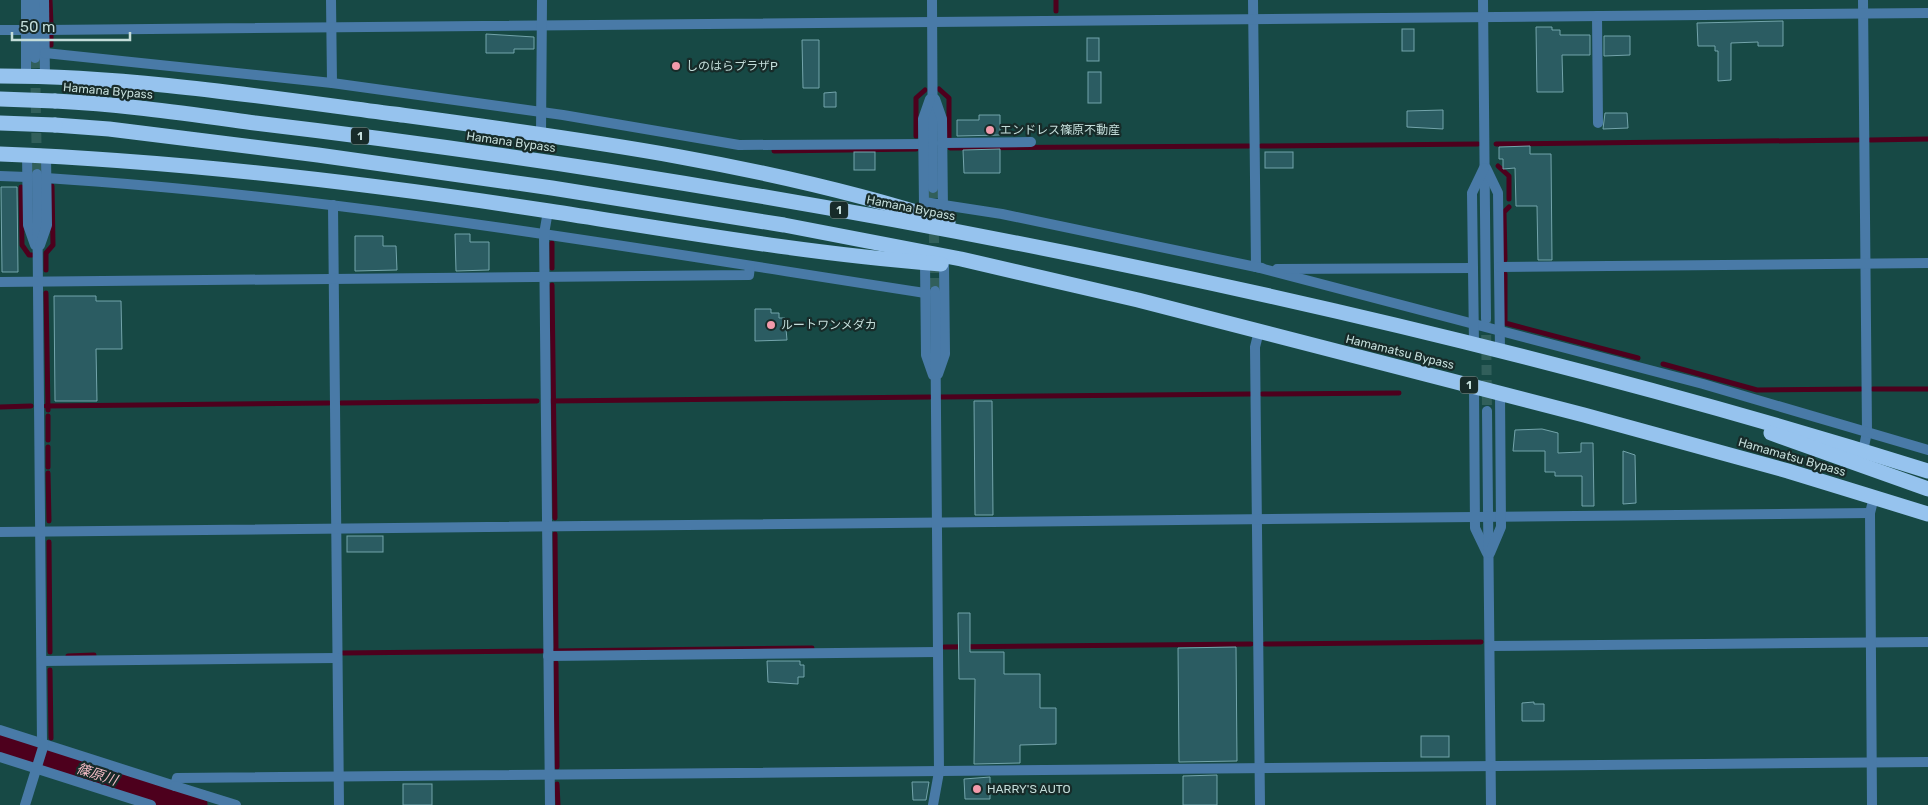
<svg xmlns="http://www.w3.org/2000/svg" width="1928" height="805" viewBox="0 0 1928 805" font-family="Rubik,'Noto Sans JP',sans-serif">
<style>
.lines{fill:none;stroke-linecap:round;stroke-linejoin:round}
.stream{stroke:#4d001d;stroke-width:5}
.river{stroke:#4d001d;stroke-width:29}
.building{fill:#2b5c62;stroke:#73a4ab}
.street-tunnel{stroke:#315f5b;stroke-width:10;stroke-dasharray:10 5;stroke-linecap:butt}
.street{stroke:#497aa7;stroke-width:10}
.highway{stroke:#96c3ee;stroke-width:15}
.highway-bridge{stroke:#96c3ee;stroke-width:15}
.poi-dot{fill:#f39aab;stroke:#172b29;stroke-width:2}
.labels{text-anchor:middle;stroke-width:4.5;stroke-linejoin:round;paint-order:stroke}
.shield{fill:#172b29;stroke:#90a8a5;stroke-width:1}
.shield-label{font-size:11px;font-weight:bold;fill:#c4ddda}
.poi-label{font-size:12px;fill:#c4ddda;stroke:#172b29;text-anchor:start}
.street-label{font-size:12px;fill:#c4ddda;stroke:#172b29}
.water-label{font-size:14px;font-style:italic;fill:#f3bbc5;stroke:#172b29}
</style>
<rect width="100%" height="100%" fill="#174945"/>
<g class="lines">
<!-- stream -->
<g class="stream">
<polyline points="50,0 51,24"/>
<polyline points="1056,0 1056,11"/>
<polyline points="51,36 51,45"/>
<polyline points="939,89 949,98 949,139"/>
<polyline points="916,136 916,98 925,90"/>
<polyline points="1870,140 1928,139"/>
<polyline points="1496,144 1858,140"/>
<polyline points="1261,146 1478,144"/>
<polyline points="950,148 1249,146"/>
<polyline points="774,151 916,149"/>
<polyline points="1498,166 1509,176 1509,199"/>
<polyline points="21,187 22,245 29,255 32,255"/>
<polyline points="552,243 552,268"/>
<polyline points="1505,260 1504,212 1509,207"/>
<polyline points="46,270 46,253 53,245 52,186"/>
<polyline points="1505,274 1505,323 1638,358"/>
<polyline points="552,285 555,518"/>
<polyline points="46,293 48,410"/>
<polyline points="1663,364 1757,390 1861,389"/>
<polyline points="1873,389 1928,389"/>
<polyline points="1262,394 1399,393"/>
<polyline points="941,397 1250,394"/>
<polyline points="551,401 930,397"/>
<polyline points="341,403 537,401"/>
<polyline points="46,406 329,403"/>
<polyline points="0,407 31,406"/>
<polyline points="48,416 48,440"/>
<polyline points="48,447 48,467"/>
<polyline points="48,473 49,521"/>
<polyline points="555,534 556,652"/>
<polyline points="49,542 50,652"/>
<polyline points="1265,644 1481,642"/>
<polyline points="944,647 1251,644"/>
<polyline points="554,651 812,648"/>
<polyline points="343,653 542,651"/>
<polyline points="68,656 94,655"/>
<polyline points="556,663 557,767"/>
<polyline points="50,670 51,738"/>
<polyline points="51,751 51,760"/>
<polyline points="557,784 558,805"/>
</g>
<!-- river -->
<polyline class="river" points="0,744 193,805"/>
</g>
<!-- building -->
<g class="building">
<polygon points="1783,21 1783,46 1758,46 1758,42 1731,43 1731,80 1718,81 1718,51 1715,51 1715,46 1698,46 1697,23"/>
<polygon points="1536,27 1552,27 1552,30 1560,30 1560,35 1590,35 1590,55 1562,55 1563,92 1537,92"/>
<rect x="1402" y="29" width="12" height="22"/>
<polygon points="486,34 534,37 534,49 514,49 514,53 486,53"/>
<polygon points="1604,36 1630,36 1630,55 1604,56"/>
<rect x="1087" y="38" width="12" height="23"/>
<polygon points="802,40 819,40 819,88 803,88"/>
<rect x="1088" y="72" width="13" height="31"/>
<polygon points="836,92 836,107 824,107 824,93"/>
<polygon points="1443,110 1443,129 1407,127 1407,111"/>
<polygon points="1605,113 1627,113 1628,128 1603,129"/>
<polygon points="979,115 1000,115 1000,135 957,136 957,120 979,120"/>
<polygon points="1530,146 1530,154 1551,154 1552,260 1538,260 1537,206 1516,206 1515,168 1503,169 1503,159 1499,159 1499,147"/>
<polygon points="1000,149 1000,173 964,173 963,150"/>
<rect x="854" y="152" width="21" height="18"/>
<rect x="1265" y="152" width="28" height="16"/>
<polygon points="1,187 17,187 18,272 2,272"/>
<polygon points="455,234 470,234 470,242 489,242 489,270 456,271"/>
<polygon points="355,236 383,236 383,246 396,246 397,270 355,271"/>
<polygon points="54,296 96,296 96,301 121,301 122,349 96,349 97,401 55,401"/>
<polygon points="755,309 771,309 771,313 779,313 779,318 785,318 787,340 755,341"/>
<polygon points="974,401 992,401 993,515 975,515"/>
<polygon points="1542,429 1558,433 1558,453 1581,452 1581,443 1593,443 1594,506 1582,506 1582,476 1555,476 1555,472 1545,472 1545,451 1513,451 1515,430"/>
<polygon points="1623,451 1635,455 1636,503 1623,504"/>
<rect x="347" y="536" width="36" height="16"/>
<polygon points="958,613 970,613 970,652 1004,652 1004,674 1040,674 1040,708 1056,708 1056,744 1020,745 1020,763 974,764 975,679 959,679"/>
<polygon points="1236,647 1237,761 1179,762 1178,648"/>
<polygon points="767,661 800,661 800,665 804,665 804,677 798,677 798,684 768,682"/>
<polygon points="1534,702 1534,704 1544,704 1544,721 1522,721 1522,703"/>
<rect x="1421" y="736" width="28" height="21"/>
<polygon points="1217,775 1217,805 1183,805 1183,776"/>
<polygon points="990,777 990,799 965,799 964,779"/>
<polygon points="912,782 929,782 926,800 913,800"/>
<rect x="403" y="784" width="29" height="21"/>
</g>
<g class="lines">
<!-- street-tunnel -->
<g class="street-tunnel">
<polyline points="35,58 37,174"/>
<polyline points="933,188 935,291"/>
<polyline points="1486,320 1487,411"/>
</g>
<!-- street -->
<g class="street">
<polyline points="26,0 26,76"/>
<polyline points="35,0 35,58"/>
<polyline points="44,0 45,77"/>
<polyline points="331,0 332,83"/>
<polyline points="932,0 933,188"/>
<polyline points="1253,0 1256,267 1262,268"/>
<polyline points="1483,0 1486,319"/>
<polyline points="1863,0 1867,432 1863,451"/>
<polyline points="1597,16 1598,123"/>
<polyline points="0,30 26,30"/>
<polyline points="45,30 1928,13"/>
<polyline points="45,53 332,83 563,115 739,145 924,144"/>
<polyline points="935,99 942,119 943,211"/>
<polyline points="541,135 542,0"/>
<polyline points="942,143 1031,142"/>
<polyline points="27,155 28,225 35,245"/>
<polyline points="1486,168 1498,193 1500,350"/>
<polyline points="37,174 42,744"/>
<polyline points="0,176 27,177"/>
<path d="M46,178C342,197 633,248 925,293"/>
<polyline points="924,202 1002,214 1256,267 1703,384 1928,450"/>
<polyline points="333,205 339,805"/>
<polyline points="924,206 923,119 930,99"/>
<polyline points="548,211 544,234 550,805"/>
<polyline points="40,245 47,225 46,156"/>
<polyline points="925,262 926,355 933,375"/>
<polyline points="1499,267 1928,263"/>
<polyline points="1277,269 1473,268"/>
<polyline points="0,282 749,275 750,266"/>
<polyline points="1259,331 1255,347 1260,805"/>
<polyline points="1474,344 1472,193 1484,168"/>
<polyline points="938,374 945,354 944,264"/>
<polyline points="1474,386 1475,528 1487,553"/>
<polyline points="1487,411 1491,805"/>
<polyline points="0,532 1870,513"/>
<polyline points="1490,553 1501,527 1500,393"/>
<polyline points="1490,646 1928,642"/>
<polyline points="548,656 938,652"/>
<polyline points="42,661 337,658"/>
<polyline points="0,730 175,786 177,778 1928,762"/>
<polyline points="0,757 151,805"/>
<polyline points="175,786 236,805"/>
<polyline points="25,805 44,744"/>
<polyline points="933,805 939,772 935,291"/>
<polyline points="1872,805 1870,513 1874,497"/>
</g>
<!-- highway -->
<g class="highway">
<path d="M0,76C132,76 264,97 394,114C579,139 769,164 948,222"/>
<path d="M55,101C122,104 189,114 255,123C373,137 490,153 607,171C1053,241 1497,336 1928,471"/>
<polyline points="55,125 109,129 318,155 552,188 784,225 961,259 1138,300 1584,415 1788,471 1928,514"/>
<path d="M0,154C184,161 367,183 549,211C679,231 809,254 941,264"/>
<polyline points="1771,433 1928,489"/>
</g>
<!-- highway-bridge -->
<g class="highway-bridge">
<polyline points="0,99 55,101"/>
<polyline points="0,123 55,125"/>
</g>
</g>
<!-- markers -->
<g class="poi-dot">
<circle cx="676" cy="66" r="5"/>
<circle cx="990" cy="130" r="5"/>
<circle cx="771" cy="325" r="5"/>
<circle cx="977" cy="789" r="5"/>
</g>
<g class="labels">
<!-- shield labels -->
<g class="shield">
<rect x="351" y="127.5" width="18" height="17" rx="4"/>
<rect x="830" y="201.5" width="18" height="17" rx="4"/>
<rect x="1460" y="376.5" width="18" height="17" rx="4"/>
</g>
<g class="shield-label">
<text x="360" y="140">1</text>
<text x="839" y="214">1</text>
<text x="1469" y="389">1</text>
</g>
<!-- poi labels -->
<g class="poi-label">
<text x="686" y="70">しのはらプラザP</text>
<text x="1000" y="134">エンドレス篠原不動産</text>
<text x="781" y="329">ルートワンメダカ</text>
<text x="987" y="793">HARRY'S AUTO</text>
</g>
<!-- street labels -->
<g class="street-label">
<text transform="translate(108 91) rotate(5)" y="4">Hamana Bypass</text>
<text transform="translate(511 142) rotate(8)" y="4">Hamana Bypass</text>
<text transform="translate(911 208) rotate(11)" y="4">Hamana Bypass</text>
<text transform="translate(1400 352) rotate(14)" y="4">Hamamatsu Bypass</text>
<text transform="translate(1792 457) rotate(16)" y="4">Hamamatsu Bypass</text>
</g>
<!-- water labels -->
<g class="water-label">
<text transform="translate(97 774) rotate(18)" y="5">篠原川</text>
</g>
</g>
<!-- scale -->
<path d="M12 32v8h118v-8" fill="none" stroke="#c4ddda" stroke-width="2.5"/>
<text x="20" y="32" font-size="15" fill="#c4ddda" stroke="#172b29" stroke-width="4" paint-order="stroke">50 m</text>
</svg>
